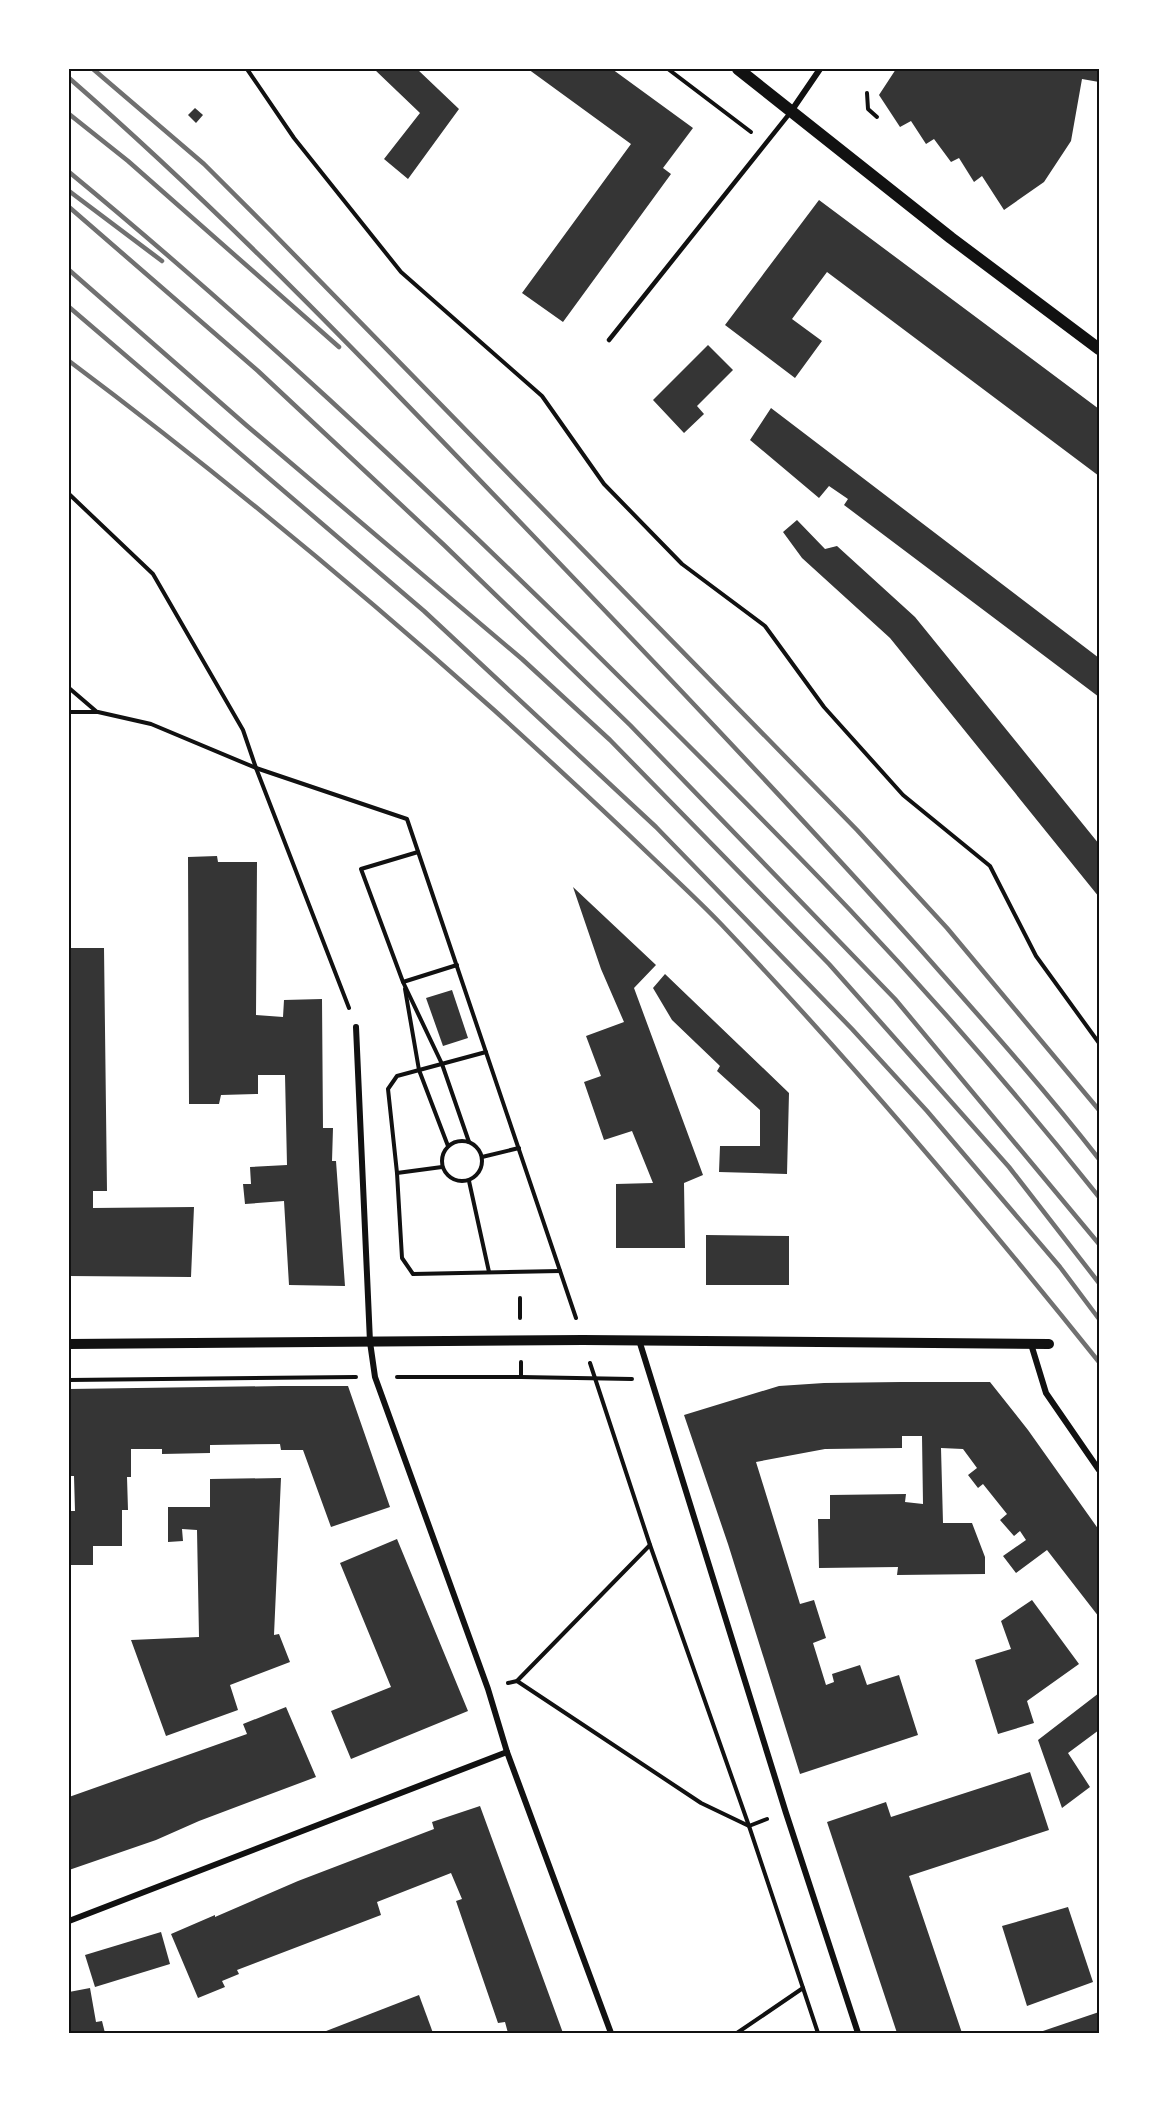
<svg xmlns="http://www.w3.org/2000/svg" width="1168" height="2102" viewBox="0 0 1168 2102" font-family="'Asap Condensed',sans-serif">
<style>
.building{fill:#353535}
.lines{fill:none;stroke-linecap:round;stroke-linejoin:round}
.path{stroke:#111;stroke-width:4}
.service{stroke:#111;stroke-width:4.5}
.minor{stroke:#111;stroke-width:6}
.tertiary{stroke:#111;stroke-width:10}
.secondary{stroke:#111;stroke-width:12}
.rail{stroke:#707070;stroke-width:4.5}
.neatline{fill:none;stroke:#111;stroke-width:2}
</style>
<rect width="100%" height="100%" fill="#fff"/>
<!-- building -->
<g class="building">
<polygon points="374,69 417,69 459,109 408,179 384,159 420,113"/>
<polygon points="528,69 612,69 693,128 663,168 671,174 563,322 522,293 631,144"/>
<polygon points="896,69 1099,69 1099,82 1082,79 1071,141 1044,182 1004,210 982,176 974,182 959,158 951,162 934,139 926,144 911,121 900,127 879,95"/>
<polygon points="195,108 203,115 196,123 188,115"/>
<polygon points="819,200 1099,409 1099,476 827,272 792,319 822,341 795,378 725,325"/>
<polygon points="708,345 733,370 697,406 704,414 684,433 653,400"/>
<polygon points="771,408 1099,658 1099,697 844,505 848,499 829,486 819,498 750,440"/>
<polygon points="797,520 825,549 837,546 915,617 1099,844 1099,897 890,638 802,558 783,532"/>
<polygon points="217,856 218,862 257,862 256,1015 283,1017 284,1000 322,999 323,1128 333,1128 332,1161 336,1161 345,1286 289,1285 284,1201 245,1204 243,1184 251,1184 250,1167 287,1165 285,1075 258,1075 258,1094 221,1095 219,1104 189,1104 188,857"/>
<polygon points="573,887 656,965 634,988 703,1175 684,1183 685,1248 616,1248 616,1184 653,1183 632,1131 604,1140 584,1082 601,1076 586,1036 624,1022 601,969"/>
<polygon points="69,948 104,948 107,1191 93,1191 93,1208 194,1207 191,1277 69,1276"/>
<polygon points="665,974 789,1093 787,1174 719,1172 720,1146 760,1146 760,1110 717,1071 720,1066 672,1020 653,988"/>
<polygon points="452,990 468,1038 443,1046 426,998"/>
<polygon points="706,1235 789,1236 789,1285 706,1285"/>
<polygon points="901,1382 990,1382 1028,1430 1099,1530 1099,1617 1047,1550 1016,1573 1003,1556 1026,1540 1020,1531 1014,1536 1000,1520 1007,1514 983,1484 978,1488 968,1475 977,1468 963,1449 941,1448 943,1523 972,1523 985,1557 985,1574 897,1575 898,1567 819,1568 818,1519 830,1519 830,1495 906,1494 905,1502 923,1504 922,1436 902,1436 902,1448 825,1449 756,1462 800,1604 814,1600 826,1638 813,1643 826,1685 834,1682 832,1674 860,1665 867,1685 899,1675 918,1735 800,1774 728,1544 684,1415 779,1386 824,1383"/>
<polygon points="282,1386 348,1386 390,1507 331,1527 303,1450 281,1450 280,1444 210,1445 210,1453 162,1454 162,1449 131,1449 131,1477 127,1477 128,1510 122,1510 122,1546 93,1546 93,1565 69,1565 69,1511 75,1511 74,1476 69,1476 69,1389"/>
<polygon points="281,1478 274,1635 279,1634 290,1662 230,1685 238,1710 166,1736 131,1640 199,1637 197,1530 182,1529 183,1541 168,1542 168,1507 210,1507 210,1479"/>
<polygon points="397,1539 468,1711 351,1759 331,1711 391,1687 340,1563"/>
<polygon points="1032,1600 1079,1664 1027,1701 1034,1723 998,1734 975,1660 1011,1649 1001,1621"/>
<polygon points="1099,1693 1099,1730 1068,1753 1090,1787 1062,1808 1038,1740"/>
<polygon points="286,1707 316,1777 199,1821 156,1840 69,1870 69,1797 247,1734 243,1724"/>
<polygon points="1030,1772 1049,1830 909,1876 962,2033 897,2033 827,1822 886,1802 891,1817"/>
<polygon points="480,1806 563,2033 508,2033 505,2022 498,2023 456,1901 462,1899 451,1873 377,1902 381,1915 237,1970 239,1974 222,1981 225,1987 198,1998 171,1934 215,1915 215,1917 298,1881 434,1829 432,1822"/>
<polygon points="1068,1907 1093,1982 1027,2006 1002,1926"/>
<polygon points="161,1932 170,1964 95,1987 85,1955"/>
<polygon points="90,1988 96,2022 102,2021 105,2033 69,2033 69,1992"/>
<polygon points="419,1995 433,2033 321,2033"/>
<polygon points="1099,2012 1099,2033 1037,2033"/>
</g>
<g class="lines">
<!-- path -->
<g class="path">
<polyline points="247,69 294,138 401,272 542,396 604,484 682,564 765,626 824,707 903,795 990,866 1036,956 1099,1043"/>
<polyline points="668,69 751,132"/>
<polyline points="867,93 868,109 877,117"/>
<polyline points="69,494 153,574 243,730 256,768 349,1008"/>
<polyline points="69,688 97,712"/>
<polyline points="69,712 98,712 151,724 256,768 407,819 576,1318"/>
<polyline points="418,852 361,869 403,982 442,1064 469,1142"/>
<polyline points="403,982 457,965"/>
<polyline points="405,989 419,1070 448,1146"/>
<polyline points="486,1052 397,1076 388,1089 397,1173 402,1258 413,1274 560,1271"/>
<circle cx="462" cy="1161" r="20"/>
<polyline points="482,1157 519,1148"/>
<polyline points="397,1173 442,1167"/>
<polyline points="469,1181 489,1272"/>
<polyline points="520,1298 520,1318"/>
<polyline points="521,1362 521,1377"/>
<polyline points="590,1363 650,1545 749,1826 818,2033"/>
<polyline points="397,1377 521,1377 632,1379"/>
<polyline points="69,1380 356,1377"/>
<polyline points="517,1681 701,1803 749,1826 767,1819"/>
<polyline points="508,1683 517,1681 650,1545"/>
<polyline points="737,2033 803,1988"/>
</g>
<!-- service -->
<polyline class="service" points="609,340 790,113"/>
<!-- minor -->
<g class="minor">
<polyline points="792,110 820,69"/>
<polyline points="356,1027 370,1342 375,1377 488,1689 507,1752 611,2033"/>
<polyline points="639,1340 786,1813 858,2033"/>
<polyline points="1031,1344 1046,1393 1099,1470"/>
<polyline points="69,1921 507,1752"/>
</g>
<!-- tertiary -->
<polyline class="tertiary" points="69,1344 583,1340 1049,1344"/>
<!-- secondary -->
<polyline class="secondary" points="738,69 951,238 1099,349"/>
<!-- rail -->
<g class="rail">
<polyline points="93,69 204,164 271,231 857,830 947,928 1099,1110"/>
<path d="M69,78C244,231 404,401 565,569C685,694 803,819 919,948C980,1017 1042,1086 1099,1159"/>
<polyline points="69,114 128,161 339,347"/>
<path d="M69,172C246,318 413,475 577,635C669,726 761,816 850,910C937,1002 1020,1098 1099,1197"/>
<polyline points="69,191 162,261"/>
<polyline points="69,207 258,371 444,545 630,725 895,999 1099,1244"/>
<polyline points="69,270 246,425 522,659 610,740 829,964 1009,1167 1099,1283"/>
<polyline points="69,307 424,611 656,827 852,1029 927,1111 1060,1267 1099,1319"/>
<path d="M69,361C216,471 357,588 494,710C548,759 601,808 653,858C676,880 699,901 721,924C854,1064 978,1211 1099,1362"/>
</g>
</g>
<!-- border -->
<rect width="1168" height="2102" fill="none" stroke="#ffffff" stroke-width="141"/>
<rect x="70" y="70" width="1028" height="1962" class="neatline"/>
</svg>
